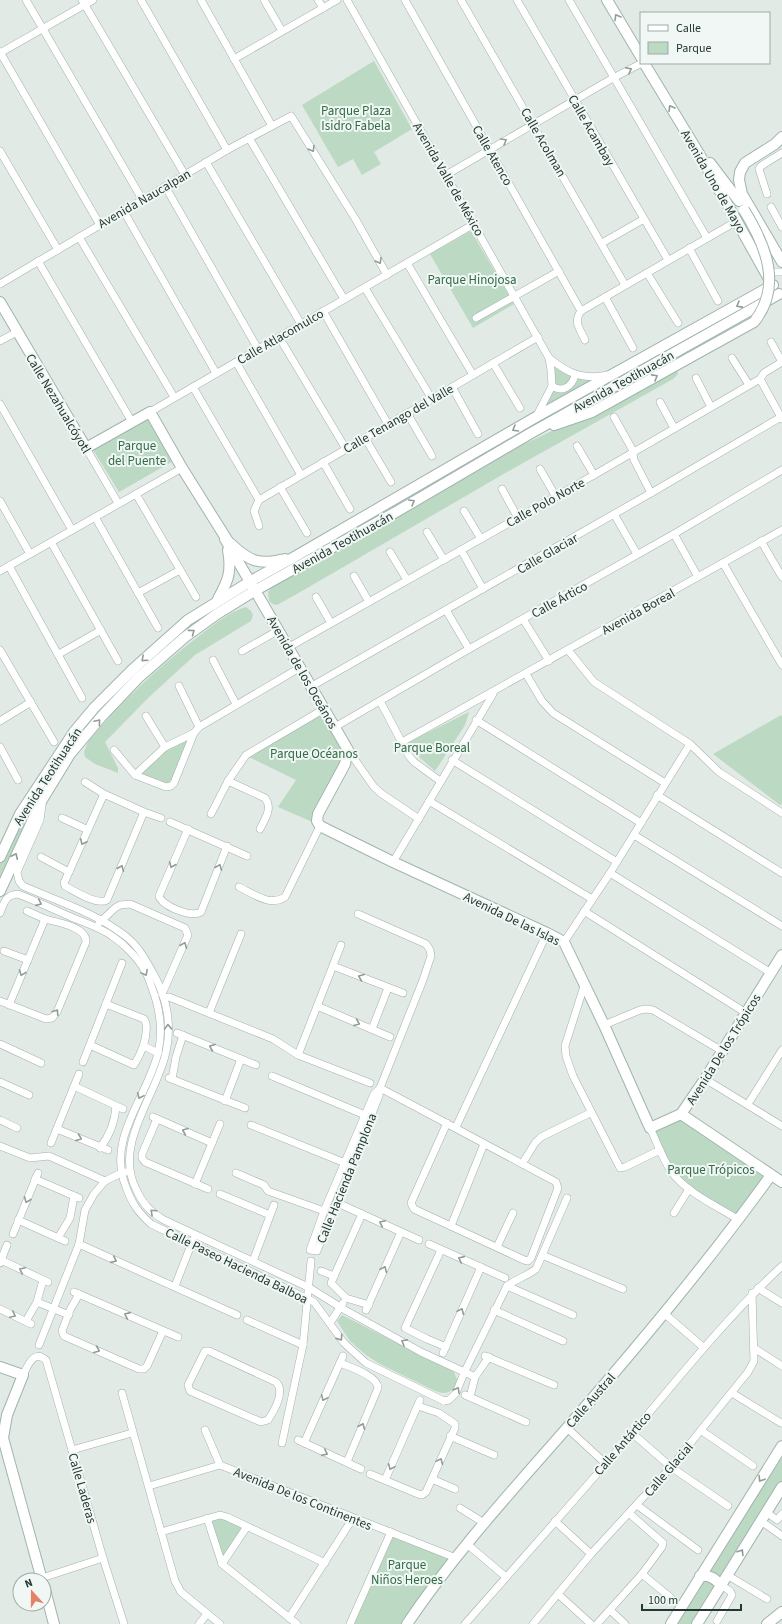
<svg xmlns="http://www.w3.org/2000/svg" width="782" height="1624" viewBox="0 0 782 1624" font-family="'Source Sans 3',sans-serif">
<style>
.green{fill:#bcd9c3}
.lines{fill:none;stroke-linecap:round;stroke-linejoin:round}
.street-casing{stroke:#a4b1ac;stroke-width:8}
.secondary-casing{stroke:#a1b4ad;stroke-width:12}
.street{stroke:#fff;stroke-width:7}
.secondary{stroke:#fff;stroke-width:10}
.secondary-bridge-casing{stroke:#a1b4ad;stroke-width:12;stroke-linecap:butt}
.secondary-bridge{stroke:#fff;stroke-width:10}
.oneway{stroke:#919c98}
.labels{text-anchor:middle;stroke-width:4;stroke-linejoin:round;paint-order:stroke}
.park-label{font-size:13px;fill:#316b47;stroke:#f1f7f4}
.street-label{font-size:13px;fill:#233832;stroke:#f1f7f4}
</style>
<rect width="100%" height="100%" fill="#e1eae5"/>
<!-- green -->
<g class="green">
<polygon points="374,61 412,129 374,152 381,164 362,175 353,159 338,167 302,105"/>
<polygon points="471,231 514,304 473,328 430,254"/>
<polygon points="554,367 572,376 571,380 564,387 553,385"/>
<polygon points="677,368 678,374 673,379 507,472 302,591 277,605 273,604 269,601 268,592 272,586 486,462 556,429"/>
<polygon points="576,378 595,380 541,410 552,388 556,390"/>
<polygon points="148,417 175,460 119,492 92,448"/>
<polygon points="242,589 244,592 185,635 67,757 0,891 0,861 25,810 60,753 125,679 190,621"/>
<path d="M246,607L251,611L253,615L251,621L195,655L148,698L105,742L118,768V773L95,764L85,757L84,752L88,742C121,702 158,667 199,636C213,625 229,612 246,607Z"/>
<polygon points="325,709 351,755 317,824 278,807 296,780 247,756"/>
<polygon points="469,712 465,725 435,771 418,756 407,743"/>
<polygon points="781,715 782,717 782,804 780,805 713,754"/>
<polygon points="190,738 174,783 166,787 139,774 167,749"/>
<polygon points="681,1115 770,1175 739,1218 690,1189 671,1170 651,1129"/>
<path d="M342,1315L454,1372L458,1382C452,1393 446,1395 435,1391L380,1364L366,1355L350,1341L337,1321Z"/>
<polygon points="782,1447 782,1484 720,1583 708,1574"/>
<polygon points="219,1517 244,1528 223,1559 210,1519"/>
<polygon points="393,1534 453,1558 404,1624 353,1624"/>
<polygon points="701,1578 719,1586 696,1624 672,1624"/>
</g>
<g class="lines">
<defs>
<g id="street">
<polyline points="26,0 142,199"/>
<polyline points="82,0 185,175"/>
<polyline points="141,0 227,150"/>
<polyline points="201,0 272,126"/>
<polyline points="264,0 282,31"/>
<polyline points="318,0 323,8"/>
<polyline points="347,0 549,358 551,370 552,386 536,417"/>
<polyline points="405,0 581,311"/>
<polyline points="461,0 625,285"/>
<polyline points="517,0 668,260"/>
<polyline points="569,0 707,238"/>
<polyline points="0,52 100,225"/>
<polyline points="0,53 93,0"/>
<polyline points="234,59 337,0"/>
<polyline points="249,138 344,299"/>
<polyline points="0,151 58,250"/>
<polyline points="206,162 301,324"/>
<polyline points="446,175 613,78 642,63"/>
<polyline points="165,186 258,349"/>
<polyline points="767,194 759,169 761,166 782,153"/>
<polyline points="771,207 782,227"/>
<polyline points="123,210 216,373"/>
<polyline points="79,237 174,397"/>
<polyline points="602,243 644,219"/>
<polyline points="689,248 718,301"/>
<polyline points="38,261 132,422"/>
<polyline points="407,263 473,375"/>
<polyline points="765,268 774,272 782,272"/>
<polyline points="647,273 678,323"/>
<polyline points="0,284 227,150 291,116 293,119 356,220 387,275"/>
<polyline points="365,288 432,399"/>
<polyline points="605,297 633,348"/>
<polyline points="323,311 388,424"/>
<polyline points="476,318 559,271"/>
<polyline points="279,337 346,449"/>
<path d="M585,340C580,329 573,322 581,311L737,221"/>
<polyline points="0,341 17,332"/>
<path d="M549,358C569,374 582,380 608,375"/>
<polyline points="732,358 749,385"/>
<polyline points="236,362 301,475"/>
<polyline points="493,363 520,408"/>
<polyline points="696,378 711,407"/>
<polyline points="760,379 782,419"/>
<path d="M552,386C562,393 572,387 575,375"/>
<polyline points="193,387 259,500"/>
<polyline points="452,387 478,434"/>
<polyline points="660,402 674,428"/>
<polyline points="0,404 72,530"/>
<polyline points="150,412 474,224"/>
<polyline points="407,413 432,456"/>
<polyline points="614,417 632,449 634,460 651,493"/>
<polyline points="365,438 391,482"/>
<polyline points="577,446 594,475"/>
<polyline points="86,448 118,503"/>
<polyline points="323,462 350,509"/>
<polyline points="540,469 556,497"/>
<polyline points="280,487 307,533"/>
<polyline points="502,489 518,518"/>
<polyline points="136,494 196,597"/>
<polyline points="259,500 538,337"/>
<polyline points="0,501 30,554"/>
<polyline points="464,511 481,539"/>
<polyline points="614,514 637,554"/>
<polyline points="95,517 158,628"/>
<polyline points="259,526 254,511 259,500"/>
<polyline points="427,532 444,560"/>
<polyline points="674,534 698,577"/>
<polyline points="761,541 782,577"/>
<polyline points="51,542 118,661"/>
<polyline points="461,550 483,589"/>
<polyline points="390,552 407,580"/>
<polyline points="723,563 782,665"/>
<polyline points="9,566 82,698"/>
<polyline points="0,571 182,468"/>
<polyline points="354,576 369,602"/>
<polyline points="138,593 180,570"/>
<polyline points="316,597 331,623"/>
<polyline points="446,610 469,649"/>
<polyline points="523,619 549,661"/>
<polyline points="289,647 594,475 760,379 764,373 782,362 771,342"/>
<polyline points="0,650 54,742"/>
<polyline points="568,650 594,682 690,744 719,772 782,813"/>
<polyline points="242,651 279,630"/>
<polyline points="59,654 101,630"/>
<polyline points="213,660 236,704"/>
<polyline points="526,674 542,701 553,713 665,783"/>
<polyline points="179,686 199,727"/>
<polyline points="312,686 651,493 781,417"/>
<polyline points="380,701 409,756 414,762 440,781"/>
<polyline points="146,716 165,747"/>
<polyline points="476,720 641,823"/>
<polyline points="0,721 31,702"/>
<polyline points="335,727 469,649 674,534 782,470"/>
<polyline points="402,742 782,530"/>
<polyline points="0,747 18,780"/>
<polyline points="114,750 135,775 166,787 171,786 174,783 194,733"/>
<polyline points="348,750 374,787 382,794 419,819"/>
<polyline points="452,760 617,862"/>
<polyline points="135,775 165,747 194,733 199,727 301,667"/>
<path d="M228,781L265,798C273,808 265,819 260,829"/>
<path d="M85,782L104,794L144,812L107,900C97,906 75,891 65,886L64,883L104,794"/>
<polyline points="657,795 782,873"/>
<polyline points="429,801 592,899"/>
<path d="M42,805L40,820L17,872L19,881L23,886C57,901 94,912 124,935C138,945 146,960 154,975C167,998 172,1026 166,1052C157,1095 113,1144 136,1189C142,1203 151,1213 164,1220L308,1287L345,1310L421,1352L475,1377"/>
<polyline points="144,812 161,818"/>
<polyline points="211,814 228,781 246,755 324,709"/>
<polyline points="62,818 88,830"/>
<polyline points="170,822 247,856"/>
<path d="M188,829L159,896C162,906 191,918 201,912L227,846"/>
<polyline points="634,835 782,926"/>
<polyline points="41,857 69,872"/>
<polyline points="393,862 493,694"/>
<polyline points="610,873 771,973"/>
<path d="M239,887C254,894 270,907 285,897L320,826"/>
<polyline points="27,911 45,919"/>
<polyline points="584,911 746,1013"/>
<path d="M0,913C4,903 5,895 18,894C36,901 53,909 71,917C85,923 100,927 112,936C124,944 138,958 145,971C148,976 150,982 152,988C160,1009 163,1031 158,1053C147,1098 106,1139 126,1187C132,1204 138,1212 151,1224L314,1302L344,1343L366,1363L444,1401"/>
<polyline points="358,914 426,944 430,950 431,956 423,980 380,1088 379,1096 317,1251 310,1250 324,1211 374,1094 380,1088"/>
<polyline points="99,923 115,908 120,905 130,904 185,928 188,935 162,994"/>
<polyline points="564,942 610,873 690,744"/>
<polyline points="4,951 28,960"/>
<polyline points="333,966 403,993"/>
<polyline points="584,986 565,1046 566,1056 573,1076 620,1168 625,1167 660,1150"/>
<polyline points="164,998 169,997 273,1039 298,1055 370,1083"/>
<path d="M0,1001L46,1019L52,1018L57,1012L86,942C87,927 57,922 45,919L9,1005"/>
<polyline points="317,1006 390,1037"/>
<polyline points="209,1013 241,934"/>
<polyline points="604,1025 640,1010 646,1009 653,1010 722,1051"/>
<polyline points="372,1029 388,988"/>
<polyline points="177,1033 256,1065"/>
<polyline points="0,1044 41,1063"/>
<path d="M90,1045L134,1065C142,1052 148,1038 146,1023L144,1019L106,1004"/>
<polyline points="144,1046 158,1053"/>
<polyline points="298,1055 341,945"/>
<polyline points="83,1062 122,963"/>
<polyline points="272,1076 365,1115"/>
<polyline points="169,1078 245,1108"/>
<polyline points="172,1079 176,1057 183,1035"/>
<polyline points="705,1079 782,1126"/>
<polyline points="0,1082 29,1095"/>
<polyline points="74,1086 123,1109"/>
<path d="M380,1088C439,1119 498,1151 556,1182L558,1188L531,1258L528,1261L524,1260L414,1209L411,1203L447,1123"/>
<polyline points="225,1101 241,1059"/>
<polyline points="748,1104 782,1050"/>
<polyline points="153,1117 212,1143"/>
<polyline points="157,1119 142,1154 142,1158 145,1162 208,1189"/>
<polyline points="0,1120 17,1128"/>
<polyline points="251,1125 345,1163"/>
<polyline points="456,1127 547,933"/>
<path d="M650,1128C657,1142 662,1158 671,1171C685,1192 717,1206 739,1220"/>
<polyline points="57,1129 108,1150"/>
<polyline points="51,1143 79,1074"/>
<polyline points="0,1146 30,1158 49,1156 105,1181"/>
<path d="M100,1148C110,1135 115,1122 116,1106"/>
<polyline points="522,1164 535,1143 541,1137 590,1113"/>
<polyline points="236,1173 264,1185 268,1191 324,1211"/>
<polyline points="35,1179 79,1198"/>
<polyline points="195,1184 220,1124"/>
<polyline points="220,1194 270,1215"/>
<polyline points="342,1205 419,1240"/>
<polyline points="674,1213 689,1189"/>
<polyline points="362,1214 331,1283 346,1298 369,1305"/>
<polyline points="18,1220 65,1241"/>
<polyline points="451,1226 484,1144"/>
<polyline points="13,1234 38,1173"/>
<polyline points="58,1238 70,1218 74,1196"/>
<polyline points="79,1244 237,1315"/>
<polyline points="429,1244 505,1278"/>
<polyline points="497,1247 513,1213"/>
<polyline points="441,1250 405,1328 427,1339 446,1347"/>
<polyline points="542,1255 623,1289"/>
<polyline points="1,1260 48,1282"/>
<polyline points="253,1261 274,1205"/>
<polyline points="0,1263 7,1245"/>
<polyline points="321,1271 334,1276"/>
<polyline points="175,1286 193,1240"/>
<polyline points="507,1286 573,1315"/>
<polyline points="758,1288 782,1303"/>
<polyline points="74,1292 178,1337"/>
<polyline points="79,1294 70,1310 62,1331 64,1336 139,1369 144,1369 147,1366 163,1331"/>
<polyline points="37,1302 69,1315"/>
<polyline points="0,1309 31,1324"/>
<polyline points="366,1310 401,1232"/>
<polyline points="494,1310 563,1341"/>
<polyline points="665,1314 703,1347"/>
<polyline points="247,1320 303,1345"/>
<polyline points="26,1321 37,1302 43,1280"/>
<polyline points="330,1323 343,1303"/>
<polyline points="39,1345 79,1244 85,1210 94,1194 105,1181 121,1173 126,1172"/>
<polyline points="754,1348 782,1366"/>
<path d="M205,1351H209L276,1382C286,1392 274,1411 268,1420L261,1422L190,1391L188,1385Z"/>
<polyline points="443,1353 481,1267"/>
<polyline points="485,1356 554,1385"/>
<path d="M340,1363C350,1367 378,1376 378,1388L347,1462"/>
<path d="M23,1375C28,1365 34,1349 46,1360L103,1558L124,1624"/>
<polyline points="122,1393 175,1581 181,1592 220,1624"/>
<polyline points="732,1393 781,1423"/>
<polyline points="465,1395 526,1422"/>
<polyline points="470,1397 475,1377 489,1357"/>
<path d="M444,1401L449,1400L456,1393L464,1373L507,1286C516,1279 527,1276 536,1269L567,1198"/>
<polyline points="567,1428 605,1463"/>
<polyline points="205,1430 220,1465"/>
<polyline points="702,1431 753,1466"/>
<polyline points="632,1433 671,1467 728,1506"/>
<polyline points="450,1436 494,1455"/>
<polyline points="298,1440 361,1469"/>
<polyline points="282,1443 303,1345 311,1261"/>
<polyline points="304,1443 343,1356"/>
<polyline points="72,1450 132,1433"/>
<polyline points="370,1474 418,1494 422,1495 426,1492 455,1428 455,1424 439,1413 418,1406"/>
<polyline points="432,1479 455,1489"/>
<polyline points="385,1480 420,1400"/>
<polyline points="149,1486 220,1465 456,1558"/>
<polyline points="637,1505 698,1550"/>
<polyline points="460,1508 484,1523"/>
<polyline points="766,1512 777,1520 782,1514"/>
<polyline points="207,1518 222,1564 297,1624"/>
<polyline points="555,1521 591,1554"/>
<polyline points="761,1521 782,1536"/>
<polyline points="161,1532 220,1515 227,1517 325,1563"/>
<polyline points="467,1544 506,1577"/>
<polyline points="222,1564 246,1528"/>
<polyline points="642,1574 671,1598"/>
<polyline points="727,1575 767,1599"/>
<polyline points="42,1578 103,1558"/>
<polyline points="558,1594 591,1624"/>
<polyline points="610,1610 625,1624"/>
<polyline points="289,1618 353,1518"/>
<polyline points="717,1621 732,1595 730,1591 721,1585"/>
<polyline points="199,1624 207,1614"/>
<polyline points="350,1624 391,1532"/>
<path d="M465,1624C521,1560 578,1497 633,1432C681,1375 727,1317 782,1266"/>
<polyline points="533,1624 591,1554 671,1467 748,1372 754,1361 752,1293"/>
<polyline points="597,1624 642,1574 662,1547 663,1543 630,1514"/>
</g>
<g id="secondary">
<polyline points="607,0 641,57"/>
<polyline points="644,63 698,152 769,279"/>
<polyline points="782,137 775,144 745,163 740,172 739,180 742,194 782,262"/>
<polyline points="710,163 739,201"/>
<polyline points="0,302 86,448 150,412 182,468 229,543"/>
<polyline points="554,425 592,412 689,358"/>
<polyline points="225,539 348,750 345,764 318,814 317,821 320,826 393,862 547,933 564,942 604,1025 650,1128 681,1114 705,1079 782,955"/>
<path d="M231,544C250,562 259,565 285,559"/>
<path d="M218,599C228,581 232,572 228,550"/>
<polyline points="0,857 20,814 74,732 94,708 132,670 188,620 251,581 296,556 536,417 773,285"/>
<polyline points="0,891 42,800 70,754 102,716 138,678 185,637 217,614 256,590 396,512 531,433 779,294"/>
<polyline points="681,1114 782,1182"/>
<polyline points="0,1367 23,1375 7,1415 3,1438 42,1580"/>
<path d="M700,1576C710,1575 714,1578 721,1585"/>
<polyline points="44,1586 54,1624"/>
<path d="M407,1624C454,1554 511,1492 566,1429C637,1347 707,1264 771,1175"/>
<polyline points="671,1624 782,1446"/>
<polyline points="697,1624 782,1487"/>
<polyline points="767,1624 782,1612"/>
</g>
</defs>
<!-- street casing -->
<use href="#street" class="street-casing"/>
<!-- secondary casing -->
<use href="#secondary" class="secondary-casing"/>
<!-- street -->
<use href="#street" class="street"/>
<!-- secondary -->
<use href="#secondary" class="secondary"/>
<defs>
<path id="secondary-bridge" d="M689,358L754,322C782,287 767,247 744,210"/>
</defs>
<!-- secondary-bridge casing -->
<use href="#secondary-bridge" class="secondary-bridge-casing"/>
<!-- secondary-bridge -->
<use href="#secondary-bridge" class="secondary-bridge"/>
</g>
<!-- one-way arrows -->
<defs><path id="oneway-chevron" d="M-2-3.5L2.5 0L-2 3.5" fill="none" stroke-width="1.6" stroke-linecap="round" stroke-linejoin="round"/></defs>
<g class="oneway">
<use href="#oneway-chevron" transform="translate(617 17) rotate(-121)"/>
<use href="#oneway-chevron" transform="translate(629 70) rotate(-27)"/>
<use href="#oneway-chevron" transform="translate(671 108) rotate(-121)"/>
<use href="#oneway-chevron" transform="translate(504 141) rotate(-30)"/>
<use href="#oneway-chevron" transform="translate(312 149) rotate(59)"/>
<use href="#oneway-chevron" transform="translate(379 261) rotate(60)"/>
<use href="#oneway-chevron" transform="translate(739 305) rotate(151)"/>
<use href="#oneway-chevron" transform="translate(655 377) rotate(-29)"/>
<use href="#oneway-chevron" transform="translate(515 429) rotate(150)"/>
<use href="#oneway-chevron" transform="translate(412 502) rotate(-30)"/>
<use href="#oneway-chevron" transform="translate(192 632) rotate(-36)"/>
<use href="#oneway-chevron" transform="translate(144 659) rotate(138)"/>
<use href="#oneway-chevron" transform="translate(98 722) rotate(-50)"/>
<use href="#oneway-chevron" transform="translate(83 842) rotate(115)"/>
<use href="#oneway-chevron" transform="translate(15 856) rotate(-65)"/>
<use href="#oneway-chevron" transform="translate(172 865) rotate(113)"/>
<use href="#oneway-chevron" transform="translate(219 867) rotate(-68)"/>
<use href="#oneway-chevron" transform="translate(121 868) rotate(-67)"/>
<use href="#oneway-chevron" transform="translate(39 903) rotate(24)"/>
<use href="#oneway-chevron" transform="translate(184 945) rotate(-68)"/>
<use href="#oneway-chevron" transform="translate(22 973) rotate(112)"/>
<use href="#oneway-chevron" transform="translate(145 973) rotate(62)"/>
<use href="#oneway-chevron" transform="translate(361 977) rotate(-158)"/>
<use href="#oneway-chevron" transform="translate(56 1012) rotate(-57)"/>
<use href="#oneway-chevron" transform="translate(357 1023) rotate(23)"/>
<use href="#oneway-chevron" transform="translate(168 1027) rotate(-92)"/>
<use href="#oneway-chevron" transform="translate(212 1047) rotate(-157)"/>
<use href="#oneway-chevron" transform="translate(140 1096) rotate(114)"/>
<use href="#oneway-chevron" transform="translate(185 1131) rotate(-157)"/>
<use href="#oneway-chevron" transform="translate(79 1138) rotate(23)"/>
<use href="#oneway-chevron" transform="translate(27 1200) rotate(112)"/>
<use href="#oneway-chevron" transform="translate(153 1212) rotate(-137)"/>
<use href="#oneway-chevron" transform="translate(382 1223) rotate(-155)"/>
<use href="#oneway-chevron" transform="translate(461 1259) rotate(-156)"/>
<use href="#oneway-chevron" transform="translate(114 1260) rotate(24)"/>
<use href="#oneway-chevron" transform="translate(384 1269) rotate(-66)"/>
<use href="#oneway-chevron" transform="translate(22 1270) rotate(-155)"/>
<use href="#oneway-chevron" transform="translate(461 1311) rotate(-66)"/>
<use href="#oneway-chevron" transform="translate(13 1315) rotate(25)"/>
<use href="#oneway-chevron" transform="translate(127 1315) rotate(-156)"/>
<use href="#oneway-chevron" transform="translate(340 1338) rotate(55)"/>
<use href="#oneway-chevron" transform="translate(404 1342) rotate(-151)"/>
<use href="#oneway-chevron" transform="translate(97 1350) rotate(23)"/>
<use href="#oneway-chevron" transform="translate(457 1390) rotate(-61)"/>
<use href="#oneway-chevron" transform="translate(324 1398) rotate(114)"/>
<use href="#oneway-chevron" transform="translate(362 1426) rotate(-67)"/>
<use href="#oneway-chevron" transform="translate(325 1453) rotate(24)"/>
<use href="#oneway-chevron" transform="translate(440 1461) rotate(-66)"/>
<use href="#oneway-chevron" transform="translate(391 1467) rotate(114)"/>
<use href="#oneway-chevron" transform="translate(761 1479) rotate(122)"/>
<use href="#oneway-chevron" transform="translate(741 1552) rotate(-58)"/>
</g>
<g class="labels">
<!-- park labels -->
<g class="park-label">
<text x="356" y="115">Parque Plaza<tspan x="356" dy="15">Isidro Fabela</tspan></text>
<text x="472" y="284">Parque Hinojosa</text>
<text x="137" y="450">Parque<tspan x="137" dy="15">del Puente</tspan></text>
<text x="432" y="752">Parque Boreal</text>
<text x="314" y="758">Parque Océanos</text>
<text x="711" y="1174">Parque Trópicos</text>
<text x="407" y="1569">Parque<tspan x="407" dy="15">Niños Heroes</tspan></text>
</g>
<!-- street labels -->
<g class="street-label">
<text transform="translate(592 130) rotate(60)" y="5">Calle Acambay</text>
<text transform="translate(544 142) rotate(60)" y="5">Calle Acolman</text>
<text transform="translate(493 155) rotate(60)" y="5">Calle Atenco</text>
<text transform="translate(449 179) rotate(60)" y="5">Avenida Valle de México</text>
<text transform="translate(714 181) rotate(60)" y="5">Avenida Uno de Mayo</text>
<text transform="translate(144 198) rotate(-30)" y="5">Avenida Naucalpan</text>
<text transform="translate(280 336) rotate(-30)" y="5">Calle Atlacomulco</text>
<text transform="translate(623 381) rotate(-29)" y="5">Avenida Teotihuacán</text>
<text transform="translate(59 403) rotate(59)" y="5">Calle Nezahualcóyotl</text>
<text transform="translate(398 418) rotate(-30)" y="5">Calle Tenango del Valle</text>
<text transform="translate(545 502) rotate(-29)" y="5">Calle Polo Norte</text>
<text transform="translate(342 542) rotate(-29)" y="5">Avenida Teotihuacán</text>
<text transform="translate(547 553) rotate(-30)" y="5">Calle Glaciar</text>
<text transform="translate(559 599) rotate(-29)" y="5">Calle Ártico</text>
<text transform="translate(638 611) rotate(-29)" y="5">Avenida Boreal</text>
<text transform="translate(303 672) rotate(60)" y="5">Avenida de los Oceános</text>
<text transform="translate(47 776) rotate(-57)" y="5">Avenida Teotihuacán</text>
<text transform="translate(512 918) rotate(26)" y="5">Avenida De las Islas</text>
<text transform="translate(723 1049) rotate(-58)" y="5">Avenida De los Trópicos</text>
<text transform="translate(346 1178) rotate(-68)" y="5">Calle Hacienda Pamplona</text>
<text transform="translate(237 1265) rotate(26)" y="5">Calle Paseo Hacienda Balboa</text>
<text transform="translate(590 1400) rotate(-49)" y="5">Calle Austral</text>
<text transform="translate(622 1443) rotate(-49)" y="5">Calle Antártico</text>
<text transform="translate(668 1469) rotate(-49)" y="5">Calle Glacial</text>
<text transform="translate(83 1488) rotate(74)" y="5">Calle Laderas</text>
<text transform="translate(303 1498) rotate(22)" y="5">Avenida De los Continentes</text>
</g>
</g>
<!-- legend -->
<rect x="640" y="12" width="130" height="52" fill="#f1f7f4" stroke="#9faba6"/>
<rect x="648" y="25" width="20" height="6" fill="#ffffff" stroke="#9faba6"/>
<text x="676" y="32" font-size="12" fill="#233832">Calle</text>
<rect x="648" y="42" width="20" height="12" fill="#bcd9c3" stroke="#9faba6"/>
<text x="676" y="52" font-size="12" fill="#233832">Parque</text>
<!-- north arrow -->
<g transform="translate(32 1592) rotate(339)"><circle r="19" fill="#f1f7f4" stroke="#9faba6"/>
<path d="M0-3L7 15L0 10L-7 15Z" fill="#e38265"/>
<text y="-6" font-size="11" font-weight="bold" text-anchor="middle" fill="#233832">N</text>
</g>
<!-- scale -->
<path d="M642 1604v6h99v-6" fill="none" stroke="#233832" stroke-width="2"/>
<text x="648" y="1604" font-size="12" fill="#233832" stroke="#f1f7f4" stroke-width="3" paint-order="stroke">100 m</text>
</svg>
